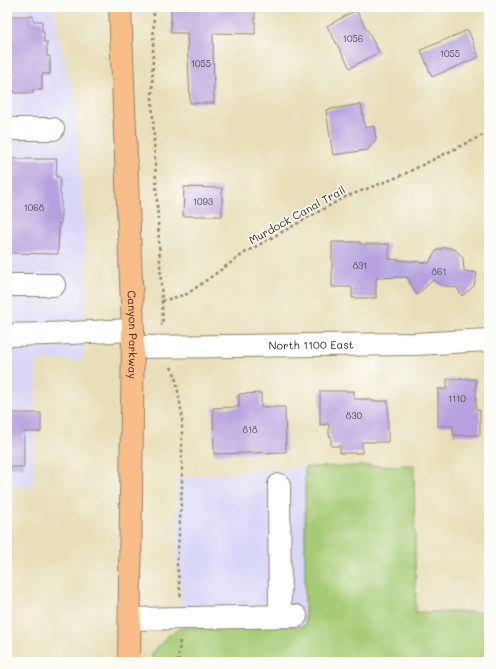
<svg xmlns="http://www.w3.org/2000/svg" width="496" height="669" viewBox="0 0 496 669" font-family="Mali,sans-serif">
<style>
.built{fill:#d9d7f8}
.green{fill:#a6cb74;stroke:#707a49}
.building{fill:#b6a0de}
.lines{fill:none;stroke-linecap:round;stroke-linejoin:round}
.minor-casing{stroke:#92846c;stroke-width:24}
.highway-casing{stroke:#92846c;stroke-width:24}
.path{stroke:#92846c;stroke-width:2.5;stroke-dasharray:3 3;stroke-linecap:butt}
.minor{stroke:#fff;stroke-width:22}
.highway{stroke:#f8bd89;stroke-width:22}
.labels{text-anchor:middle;stroke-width:3;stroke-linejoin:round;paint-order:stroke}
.number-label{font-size:9px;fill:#5a484e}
.street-label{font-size:11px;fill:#3b2a1e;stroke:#fdfcf7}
</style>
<rect width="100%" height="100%" fill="#fdfcf7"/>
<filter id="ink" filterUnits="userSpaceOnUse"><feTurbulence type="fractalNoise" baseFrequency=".025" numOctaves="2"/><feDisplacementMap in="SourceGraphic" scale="8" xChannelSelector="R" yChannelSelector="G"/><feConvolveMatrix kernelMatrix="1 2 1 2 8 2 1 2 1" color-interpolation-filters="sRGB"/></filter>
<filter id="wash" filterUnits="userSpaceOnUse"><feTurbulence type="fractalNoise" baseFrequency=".012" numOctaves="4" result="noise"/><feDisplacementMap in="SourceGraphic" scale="16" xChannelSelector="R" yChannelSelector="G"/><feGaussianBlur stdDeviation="0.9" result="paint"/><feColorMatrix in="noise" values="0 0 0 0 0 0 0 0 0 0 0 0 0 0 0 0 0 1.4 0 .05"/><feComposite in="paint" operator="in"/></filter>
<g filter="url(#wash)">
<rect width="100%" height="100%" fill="#e8dfba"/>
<!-- built -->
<g class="built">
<polygon points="7,7 54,7 57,31 75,102 88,297 83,316 83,360 37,360 33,487 7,486"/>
<polygon points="305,467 305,627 181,628 181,595 177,565 178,534 177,478"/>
</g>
<!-- green -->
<polygon class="green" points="414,465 416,612 489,612 489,662 152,662 152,653 169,635 181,628 305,626 305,467"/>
<g id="blocks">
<!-- building -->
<g class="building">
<polygon points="171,7 255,7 255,34 213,33 214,103 190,103 187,33 171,33"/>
<polygon points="356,10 379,52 350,68 327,26"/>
<polygon points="9,16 33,16 33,21 42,21 42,32 44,32 44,42 47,42 47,56 50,56 50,74 42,74 42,90 33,90 33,93 14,93 14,90 9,90 9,86 7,86 7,22 9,22"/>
<polygon points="468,30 479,57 432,77 421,50"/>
<polygon points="361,104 365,128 374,126 376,139 368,150 333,155 326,110"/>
<polygon points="9,159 57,159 56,177 60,177 60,194 61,194 61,223 59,223 58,254 8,253 8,239 7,239 7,174 9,174"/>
<polygon points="184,187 222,188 222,216 183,216"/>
<polygon points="332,242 360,242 360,244 389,244 389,259 429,263 433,255 437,250 447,247 456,250 463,258 464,271 477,273 474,286 462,296 457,288 440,285 433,280 417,295 407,277 376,278 376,298 352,298 352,287 332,287"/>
<polygon points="447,379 476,379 476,410 480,410 480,435 453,435 453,426 438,426 438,389 447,389"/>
<polygon points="320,391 354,391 354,399 371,399 371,401 388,401 388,442 362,442 362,453 340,453 340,446 331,446 331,436 329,436 329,424 320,425"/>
<polygon points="261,393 261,407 285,407 286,452 214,454 213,408 239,407 239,394"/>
<polygon points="7,413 41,413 41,432 24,432 24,467 7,467"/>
</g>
</g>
</g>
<g filter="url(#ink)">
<use href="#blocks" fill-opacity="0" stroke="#92846c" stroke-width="1"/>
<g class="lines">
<defs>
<g id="minor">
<polyline points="7,129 53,129"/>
<polyline points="7,285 54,285"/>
<polyline points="7,335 48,334 133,330"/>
<path id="s1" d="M133,347L415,344L489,340"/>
<polyline points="279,485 280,616"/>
<polyline points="130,619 296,616"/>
</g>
<g id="highway">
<path id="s2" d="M120,7L133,330L129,662"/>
</g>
</defs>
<!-- minor casing -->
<use href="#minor" class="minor-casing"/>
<!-- highway casing -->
<use href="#highway" class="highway-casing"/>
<!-- path -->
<g class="path">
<polyline points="154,7 152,98 163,324 161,325"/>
<polyline points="162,301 187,294 246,252 345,197 398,177 489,132"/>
<polyline points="171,367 175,375 182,414 182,488 177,565 181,598"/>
<polyline points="178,662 180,639"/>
</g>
<!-- minor -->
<use href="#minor" class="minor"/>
<!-- highway -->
<use href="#highway" class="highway"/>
</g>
</g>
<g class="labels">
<!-- number labels -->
<g class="number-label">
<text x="353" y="42">1056</text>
<text x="450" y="57">1055</text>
<text x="201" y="67">1055</text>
<text x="203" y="205">1093</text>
<text x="34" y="211">1068</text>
<text x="360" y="269">831</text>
<text x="439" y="275">861</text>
<text x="457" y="402">1110</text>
<text x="354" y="419">830</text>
<text x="250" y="433">818</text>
</g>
<!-- street labels -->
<g class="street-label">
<text transform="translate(297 215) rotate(-29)" y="4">Murdock Canal Trail</text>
<text dy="4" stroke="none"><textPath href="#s2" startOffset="328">Canyon Parkway</textPath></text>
<text dy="4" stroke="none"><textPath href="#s1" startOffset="178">North 1100 East</textPath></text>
</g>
</g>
<!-- margin -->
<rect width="496" height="669" fill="none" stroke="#fdfcf7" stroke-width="24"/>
</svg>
